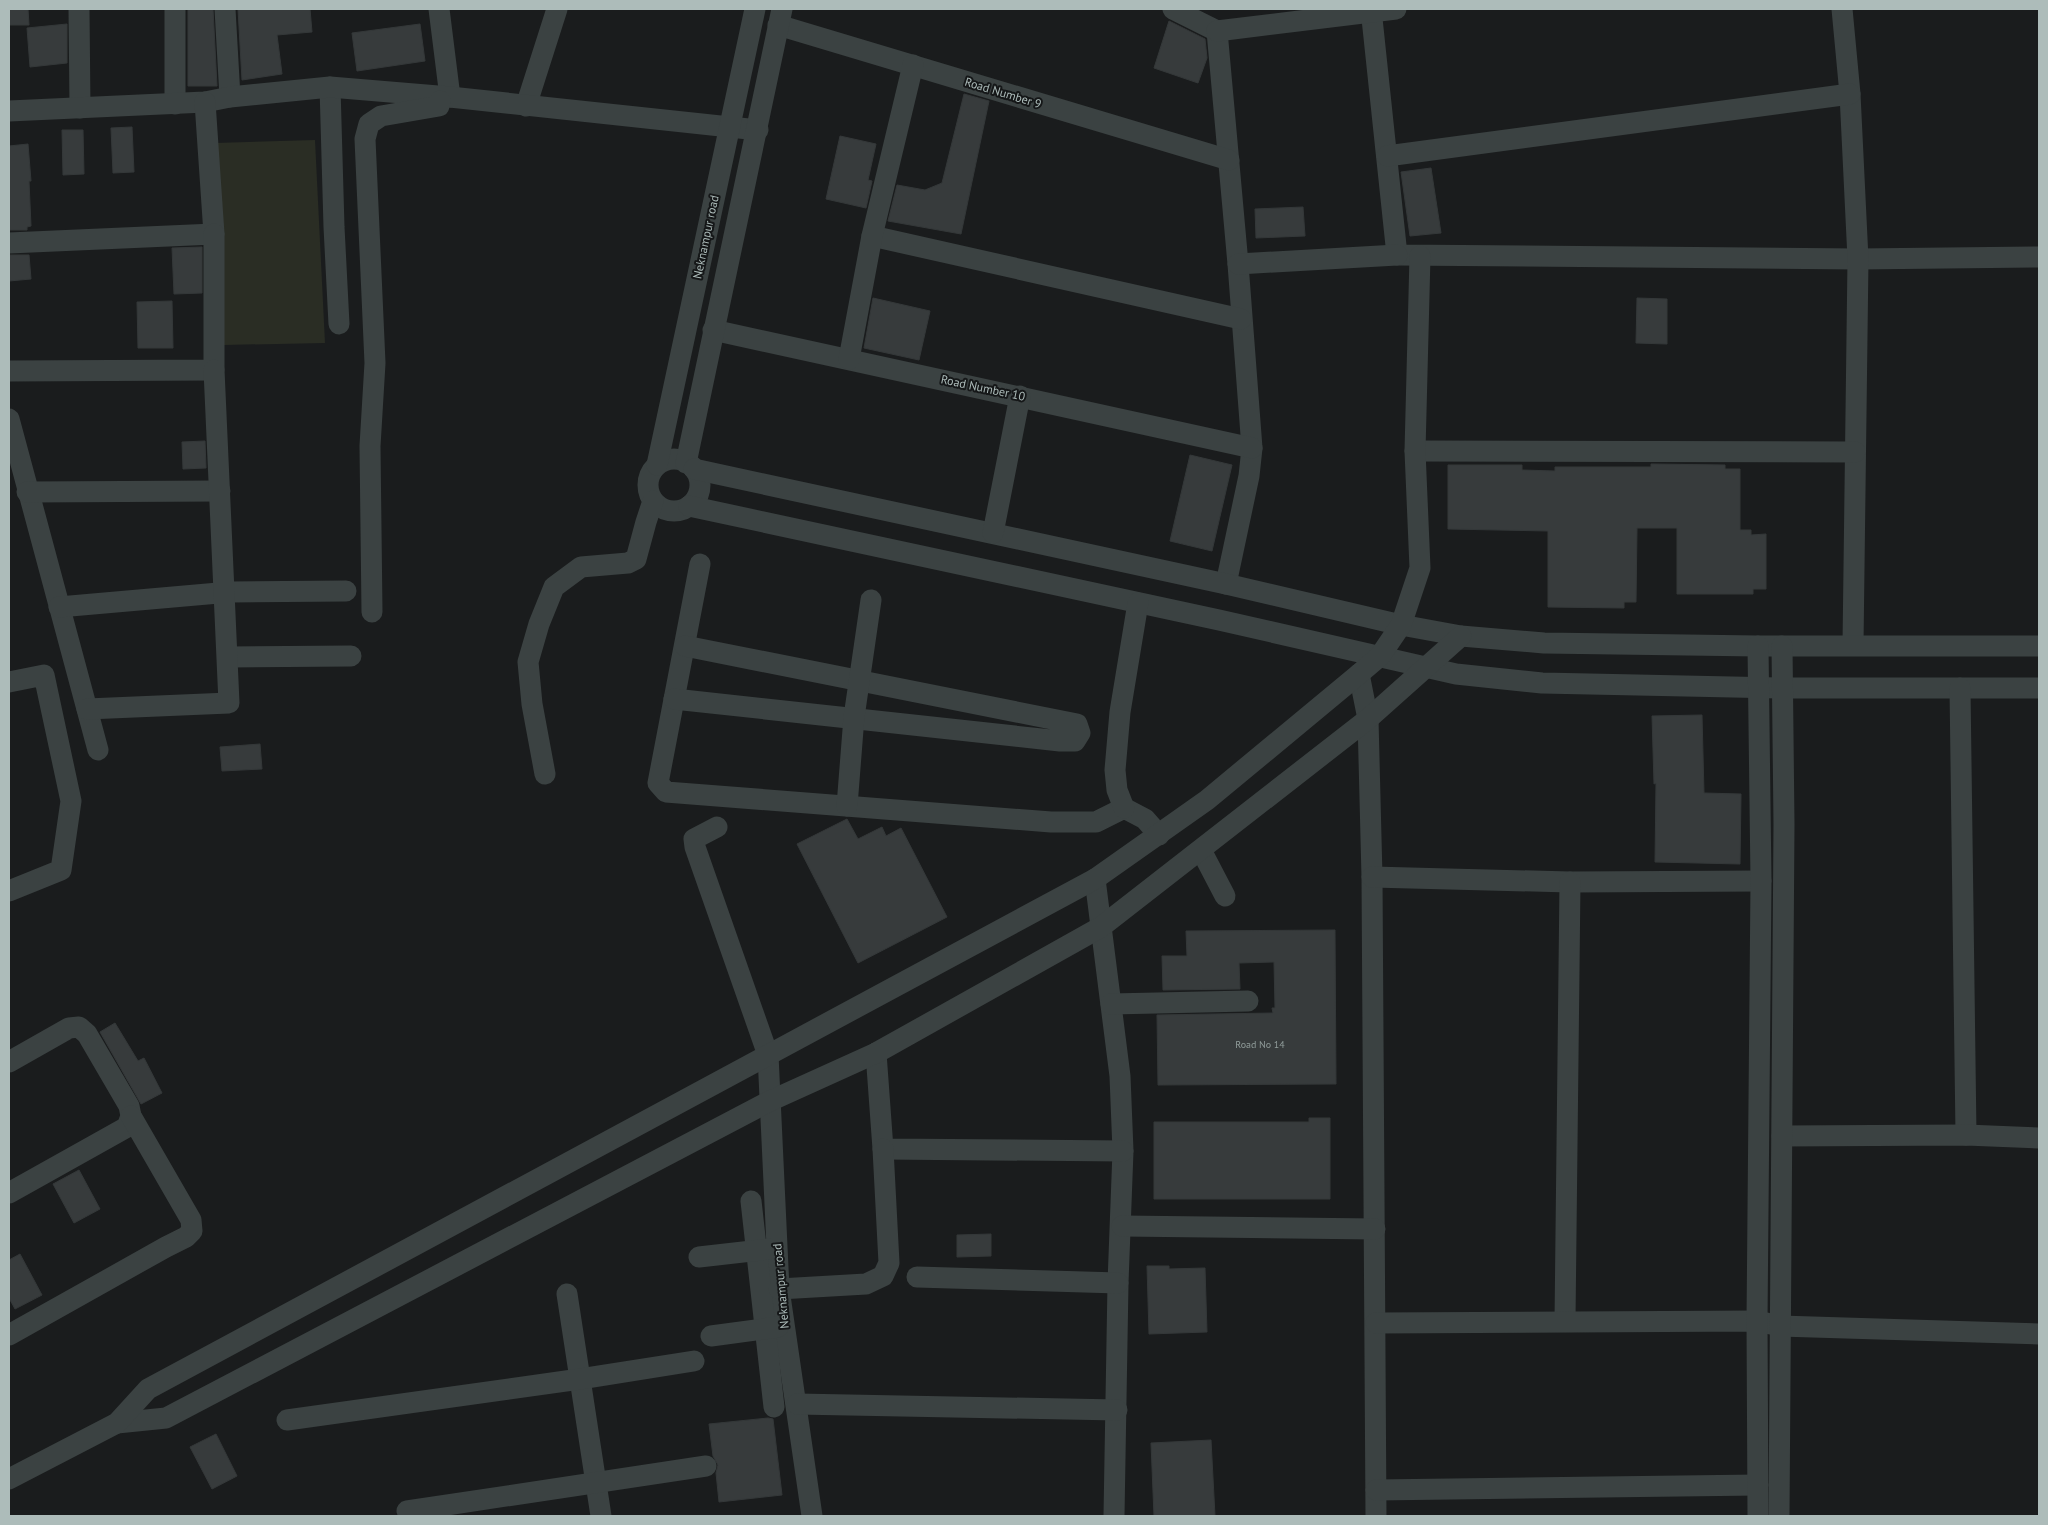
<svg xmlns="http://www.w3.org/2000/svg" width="2048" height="1525" viewBox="0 0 2048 1525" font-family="'PT Sans',sans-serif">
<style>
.green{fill:#2a2d24}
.building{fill:#373b3c;stroke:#343839}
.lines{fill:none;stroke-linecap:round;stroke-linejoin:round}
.minor{stroke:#3b4242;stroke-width:21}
.labels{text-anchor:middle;stroke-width:4;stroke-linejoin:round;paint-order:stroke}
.number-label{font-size:10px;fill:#909c9a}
.street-label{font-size:12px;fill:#adbcba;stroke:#151718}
</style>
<rect width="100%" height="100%" fill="#1a1c1d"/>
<!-- green -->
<polygon class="green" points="315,140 325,343 224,345 215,143"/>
<!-- building -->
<g class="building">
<polygon points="9,9 28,9 29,25 9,25"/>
<polygon points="188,9 213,9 217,86 188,86"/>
<polygon points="238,9 310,9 312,32 277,35 282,74 242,80"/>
<polygon points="1169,21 1205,39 1207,58 1198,83 1154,68"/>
<polygon points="67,24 67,63 30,67 27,28"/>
<polygon points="420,24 425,61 357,71 352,33"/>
<polygon points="964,94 989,101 961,234 888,221 897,185 925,190 942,183"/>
<polygon points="132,127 134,172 113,173 111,128"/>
<polygon points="62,130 83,130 84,174 63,175"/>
<polygon points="840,136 876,144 868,180 872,181 866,208 826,199"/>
<polygon points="28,144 31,181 29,181 31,226 27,227 27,230 9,230 9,146"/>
<polygon points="1431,168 1441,233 1410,236 1401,172"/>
<polygon points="1303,207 1305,236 1256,238 1255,209"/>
<polygon points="202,247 202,293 174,294 172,248"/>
<polygon points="9,255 29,255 31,279 9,281"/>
<polygon points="873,298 930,311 919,360 864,348"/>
<polygon points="1637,298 1667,299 1667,344 1636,343"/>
<polygon points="172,301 173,348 138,348 137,302"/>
<polygon points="205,441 206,468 183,469 182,442"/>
<polygon points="1190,455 1232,465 1212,551 1170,541"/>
<polygon points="1651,464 1725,465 1725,469 1740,469 1740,530 1751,530 1751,535 1766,534 1766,589 1753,589 1753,594 1677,594 1677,528 1637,528 1636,602 1624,602 1624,608 1548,607 1548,531 1448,529 1448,465 1522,465 1522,470 1555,471 1555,467 1651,467"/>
<polygon points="1702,715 1704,793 1741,794 1740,864 1655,862 1656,783 1654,784 1652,716"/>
<polygon points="260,744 262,769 222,771 220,747"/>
<polygon points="847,819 858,839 882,827 886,836 901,828 947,917 858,963 797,844"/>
<polygon points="1335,930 1336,1084 1158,1085 1157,1015 1273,1013 1272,1008 1275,1008 1274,962 1239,963 1240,989 1163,990 1162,956 1187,956 1186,931"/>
<polygon points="115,1023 138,1061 144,1058 162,1093 141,1104 100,1032"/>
<polygon points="1309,1118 1330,1118 1330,1199 1154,1199 1154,1122 1309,1122"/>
<polygon points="79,1170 100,1209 74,1223 53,1184"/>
<polygon points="991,1234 991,1256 957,1257 957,1235"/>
<polygon points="20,1254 42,1295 15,1309 9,1298 9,1260"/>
<polygon points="1147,1266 1169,1266 1169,1269 1205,1268 1207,1332 1149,1334"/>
<polygon points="768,1418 773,1419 782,1495 719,1502 716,1473 718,1465 713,1456 709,1424"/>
<polygon points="216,1434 237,1476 212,1489 190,1447"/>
<polygon points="1211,1440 1215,1516 1154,1516 1151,1443"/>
</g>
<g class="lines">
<!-- minor -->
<g class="minor">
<polyline points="79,9 80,108"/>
<polyline points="175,9 175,104"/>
<polyline points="225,9 230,97"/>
<polyline points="439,9 450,97"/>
<polyline points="1173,9 1217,31 1238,264 1252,448 1249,476 1226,584"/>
<polyline points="1371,9 1397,255 1858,259 2039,257"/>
<polyline points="1842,9 1850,94 1858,259 1853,645"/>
<polyline points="778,25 1229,160"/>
<polyline points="1217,31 1396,9"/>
<polyline points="330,87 334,227 339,324"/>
<polyline points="526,106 557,9"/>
<polyline points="9,111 205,102 230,97 330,87 450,97 758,130"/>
<polyline points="1387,156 1850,94"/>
<polyline points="872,236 1241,319"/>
<polyline points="9,243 214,234 205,102"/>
<polyline points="1238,264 1397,255"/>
<polyline points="713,330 1252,448"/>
<polyline points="849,359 872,236 913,65"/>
<polyline points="9,371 214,370 214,234"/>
<polyline points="9,419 98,750"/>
<polyline points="1415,451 1855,452"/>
<circle cx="674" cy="485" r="26"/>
<polyline points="686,463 782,9"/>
<polyline points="657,465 755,9"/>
<polyline points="694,469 1226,584 1401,625 1461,636 1544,643 1758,646 2039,646"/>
<polyline points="27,492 220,491"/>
<polyline points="689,506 1219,620 1456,674 1542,683 1782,688 2039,688"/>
<polyline points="993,533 1020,396"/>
<polyline points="700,564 658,783 666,792 1051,822 1096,822 1124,808 1145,819 1159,835"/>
<polyline points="59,607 230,592 346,591"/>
<polyline points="372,612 370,446 375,363 365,139 369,124 381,116 439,106 440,101"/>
<polyline points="228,657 351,656"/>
<polyline points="1359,674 1368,719 1372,877 1376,1516"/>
<polyline points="9,682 44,675 71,801 61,870 9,891"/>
<polyline points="1960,688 1966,1135"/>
<polyline points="674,699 1060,741 1075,741 1080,733 1077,724 685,646"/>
<polyline points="87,709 229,703 214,370"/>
<polyline points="545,774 532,704 528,662 539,624 554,587 581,567 628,563 636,559 646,522 653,501"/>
<polyline points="847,806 854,717 871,600"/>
<polyline points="1124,808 1117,790 1115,770 1120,712 1138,603"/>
<polyline points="717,827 694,839 695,847 768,1055 779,1289 812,1516"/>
<polyline points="1201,850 1225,896"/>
<polyline points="1372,877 1570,882 1761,881"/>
<polyline points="1095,879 1120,1076 1123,1151 1118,1283 1114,1516"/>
<polyline points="1111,1004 1248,1001"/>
<polyline points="876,1053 883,1149 1123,1151"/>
<polyline points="9,1062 69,1028 79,1027 87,1034 129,1106 131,1116 127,1127 9,1193"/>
<polyline points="1782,1136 1966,1135 2039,1138"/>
<polyline points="751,1201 774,1407"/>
<polyline points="1122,1226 1375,1229"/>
<polyline points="699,1257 769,1249"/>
<polyline points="917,1277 1118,1283"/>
<polyline points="779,1289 866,1284 883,1276 889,1263 883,1149"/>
<polyline points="567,1294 601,1516"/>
<polyline points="1565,1321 1570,882"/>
<polyline points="1376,1323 1757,1321 1780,1326 2039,1334"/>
<polyline points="9,1335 166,1247 186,1237 192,1231 191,1220 131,1116"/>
<polyline points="711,1336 778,1327"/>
<polyline points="797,1404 1117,1410"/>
<polyline points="287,1420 580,1379 694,1361"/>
<polyline points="117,1423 166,1418 770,1101 876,1053 1101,927 1368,719 1461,636"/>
<polyline points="9,1479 117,1423 148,1389 1095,879 1207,800 1359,674 1380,656 1401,625 1420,568 1415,451 1420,256"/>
<polyline points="1376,1490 1758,1485"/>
<polyline points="407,1511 706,1466"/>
<polyline points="1758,1516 1757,1321 1761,881 1758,646"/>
<polyline points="1779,1516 1784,824 1782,646"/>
</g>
</g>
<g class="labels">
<!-- number labels -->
<g class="number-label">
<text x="1260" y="1048">Road No 14</text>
</g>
<!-- street labels -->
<g class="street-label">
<text transform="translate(1003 93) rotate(17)" y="4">Road Number 9</text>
<text transform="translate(706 237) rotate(-78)" y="4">Neknampur road</text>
<text transform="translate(983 388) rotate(12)" y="4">Road Number 10</text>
<text transform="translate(781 1286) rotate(-95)" y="4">Neknampur road</text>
</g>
</g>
<!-- border -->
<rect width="2048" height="1525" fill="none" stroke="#adbcba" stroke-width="20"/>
</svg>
